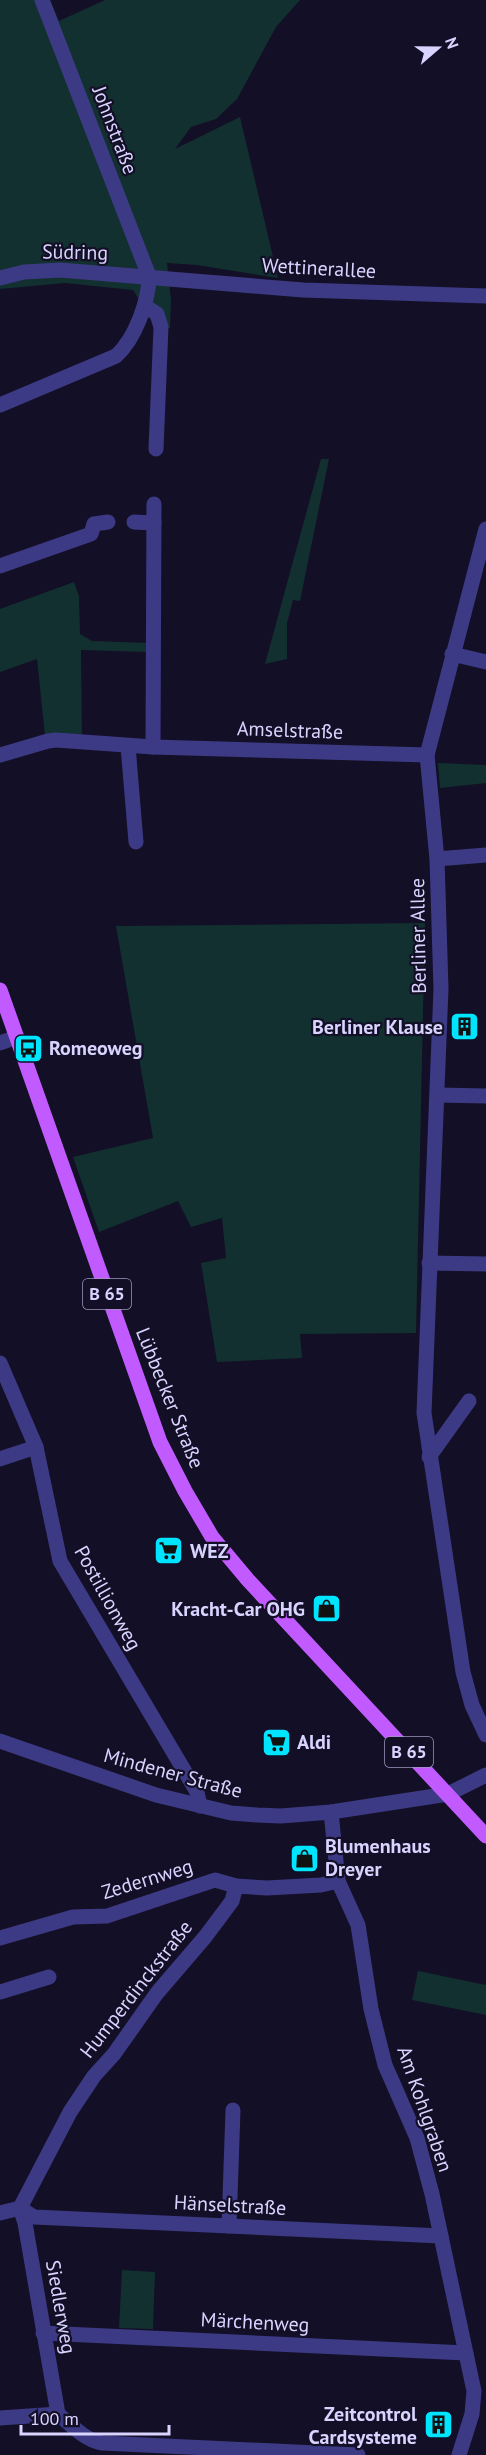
<svg xmlns="http://www.w3.org/2000/svg" width="486" height="2455" viewBox="0 0 486 2455" font-family="'PT Sans',sans-serif">
<style>
.green{fill:#12302f}
.lines{fill:none;stroke-linecap:round;stroke-linejoin:round}
.minor{stroke:#3d3a85;stroke-width:15}
.major{stroke:#c25bff;stroke-width:15}
.labels{text-anchor:middle;stroke-width:4.5;stroke-linejoin:round;paint-order:stroke}
.shield{fill:#130f26;stroke:#9e99be;stroke-width:1.5}
.shield-label{font-size:18px;font-weight:bold;fill:#d9d4ff}
.street-label{font-size:20px;fill:#d9d4ff;stroke:#130f26}
.poi-label{font-size:20px;font-weight:bold;fill:#d9d4ff;stroke:#130f26;text-anchor:start}
</style>
<rect width="100%" height="100%" fill="#130f26"/>
<!-- green -->
<g class="green">
<polygon points="0,0 50,0 59,21 105,0 300,0 276,27 237,99 216,119 191,127 175,149 240,117 278,278 197,265 167,263 171,300 170,328 158,329 133,290 65,283 0,289"/>
<polygon points="321,459 329,459 300,601 293,600 287,623 287,659 265,664"/>
<polygon points="74,582 79,596 80,634 92,641 149,643 148,652 81,650 82,735 45,736 37,659 0,672 0,609"/>
<polygon points="438,763 486,765 486,783 440,788"/>
<polygon points="425,923 416,1333 300,1334 302,1358 217,1362 201,1263 226,1258 222,1218 191,1227 178,1201 99,1232 73,1157 153,1138 116,926"/>
<polygon points="418,1971 486,1985 486,2015 412,2000"/>
<polygon points="122,2270 155,2272 153,2329 119,2328"/>
</g>
<g class="lines">
<!-- minor -->
<g class="minor">
<polyline points="0,278 24,272 60,270 303,290 486,296"/>
<polyline points="145,306 157,314 161,327 156,449"/>
<path d="M0,405L116,356C135,339 149,301 149,276L42,0"/>
<polyline points="134,522 154,523"/>
<polyline points="486,529 427,755 437,859 441,989 424,1413 463,1672 472,1705 486,1735"/>
<polyline points="0,566 91,534 94,524 108,522"/>
<polyline points="452,654 486,662"/>
<polyline points="128,746 136,842"/>
<polyline points="153,747 154,504"/>
<polyline points="0,755 48,741 56,740 153,747 427,755"/>
<polyline points="437,859 486,855"/>
<polyline points="0,1043 17,1037"/>
<polyline points="438,1095 486,1096"/>
<polyline points="429,1263 486,1264"/>
<polyline points="0,1363 36,1447 60,1561 197,1792 200,1806"/>
<polyline points="429,1457 469,1401"/>
<polyline points="0,1459 36,1447"/>
<polyline points="0,1741 156,1795 231,1813 257,1815 281,1816 331,1812 448,1794 486,1775"/>
<polyline points="331,1812 338,1881 358,1925 371,2009 385,2065 417,2138 432,2194 474,2391 472,2414 459,2455"/>
<polyline points="0,1938 73,1917 107,1916 215,1880 236,1886 267,1888 321,1885 338,1881"/>
<polyline points="0,1992 49,1977"/>
<path d="M20,2208L25,2223L58,2414C70,2424 86,2441 102,2443L358,2455"/>
<polyline points="20,2208 34,2217 441,2236"/>
<polyline points="20,2208 70,2112 94,2076 114,2054 157,1993 205,1937 232,1901 236,1886"/>
<polyline points="0,2213 20,2208"/>
<polyline points="229,2226 233,2110"/>
<polyline points="43,2333 466,2353"/>
<polyline points="0,2418 58,2414"/>
</g>
<!-- major -->
<polyline class="major" points="0,990 160,1442 185,1491 212,1537 248,1580 486,1836"/>
</g>
<!-- icons -->
<defs>
<symbol id="building-square" viewBox="-11 -11 22 22"><rect x="-9" y="-9" width="18" height="18" rx="4" fill="#00e5ff" stroke="#130f26"/><path d="M-4-6H4V6H1V3H-1V6H-4ZM-2.5-4.3h1.7v1.8h-1.7ZM.8-4.3h1.7v1.8H.8ZM-2.5-1h1.7V.8h-1.7ZM.8-1h1.7V.8H.8Z" fill="#111"/></symbol>
<symbol id="bus-square" viewBox="-11 -11 22 22"><rect x="-9" y="-9" width="18" height="18" rx="4" fill="#00e5ff" stroke="#130f26"/><path d="M-5-6H5V4H4V6H2V4H-2V6H-4V4H-5ZM-3.5-4V0h7V-4ZM-3.5 1.2v1.5H-2V1.2ZM2 1.2v1.5H3.5V1.2Z" fill="#111"/></symbol>
<symbol id="supermarket-square" viewBox="-11 -11 22 22"><rect x="-9" y="-9" width="18" height="18" rx="4" fill="#00e5ff" stroke="#130f26"/><path d="M-6-5.5h2.5l.6 2H6L4.5 2H-2.5L-4.4-4H-6ZM-1.5 3.2a1.3 1.3 0 1 0 .1 0ZM3 3.2a1.3 1.3 0 1 0 .1 0Z" fill="#111"/></symbol>
<symbol id="shop-square" viewBox="-11 -11 22 22"><rect x="-9" y="-9" width="18" height="18" rx="4" fill="#00e5ff" stroke="#130f26"/><path d="M-5-2.5h2.3a2.7 3.5 0 0 1 5.4 0H5L5.5 6h-11ZM-1.5-2.5h3a1.5 2.3 0 0 0-3 0Z" fill="#111"/></symbol>
</defs>
<g fill-rule="evenodd">
<use href="#building-square" x="448" y="1010" width="33" height="33"/>
<use href="#bus-square" x="12" y="1032" width="33" height="33"/>
<use href="#supermarket-square" x="152" y="1534" width="33" height="33"/>
<use href="#shop-square" x="310" y="1592" width="33" height="33"/>
<use href="#supermarket-square" x="260" y="1726" width="33" height="33"/>
<use href="#shop-square" x="288" y="1842" width="33" height="33"/>
<use href="#building-square" x="422" y="2408" width="33" height="33"/>
</g>
<g class="labels">
<!-- shield labels -->
<g class="shield">
<rect x="83" y="1279" width="48" height="30" rx="4.5"/>
<rect x="385" y="1737" width="48" height="30" rx="4.5"/>
</g>
<g class="shield-label">
<text x="107" y="1300">B 65</text>
<text x="409" y="1758">B 65</text>
</g>
<!-- street labels -->
<g class="street-label">
<text transform="translate(115 130) rotate(69)" y="7">Johnstraße</text>
<text transform="translate(75 252) rotate(1)" y="7">Südring</text>
<text transform="translate(319 268) rotate(3)" y="7">Wettinerallee</text>
<text transform="translate(290 730) rotate(2)" y="7">Amselstraße</text>
<text transform="translate(418 936) rotate(-91)" y="7">Berliner Allee</text>
<text transform="translate(170 1398) rotate(68)" y="7">Lübbecker Straße</text>
<text transform="translate(108 1598) rotate(61)" y="7">Postillionweg</text>
<text transform="translate(173 1773) rotate(15)" y="7">Mindener Straße</text>
<text transform="translate(147 1879) rotate(-17)" y="7">Zedernweg</text>
<text transform="translate(136 1989) rotate(-52)" y="7">Humperdinckstraße</text>
<text transform="translate(425 2109) rotate(71)" y="7">Am Kohlgraben</text>
<text transform="translate(230 2205) rotate(3)" y="7">Hänselstraße</text>
<text transform="translate(61 2307) rotate(80)" y="7">Siedlerweg</text>
<text transform="translate(255 2322) rotate(3)" y="7">Märchenweg</text>
</g>
<!-- poi labels -->
<g class="poi-label">
<text x="443" y="1034" text-anchor="end">Berliner Klause</text>
<text x="49" y="1055">Romeoweg</text>
<text x="190" y="1558">WEZ</text>
<text x="305" y="1616" text-anchor="end">Kracht-Car OHG</text>
<text x="297" y="1749">Aldi</text>
<text x="325" y="1853">Blumenhaus<tspan x="325" dy="23">Dreyer</tspan></text>
<text x="417" y="2421" text-anchor="end">Zeitcontrol<tspan x="417" dy="23">Cardsysteme</tspan></text>
</g>
</g>
<!-- north arrow -->
<g transform="translate(438 48) rotate(70)" stroke="#130f26" stroke-width="4.5" paint-order="stroke">
<path d="M0-4.5L10 22L0 15L-10 22Z" fill="#d9d4ff"/>
<text y="-9" font-size="16" font-weight="bold" text-anchor="middle" fill="#d9d4ff">N</text>
</g>
<!-- scale -->
<path d="M21 2425v9h148v-9" fill="none" stroke="#d9d4ff" stroke-width="3"/>
<text x="30" y="2425" font-size="18" fill="#d9d4ff" stroke="#130f26" stroke-width="4.5" paint-order="stroke">100 m</text>
</svg>
